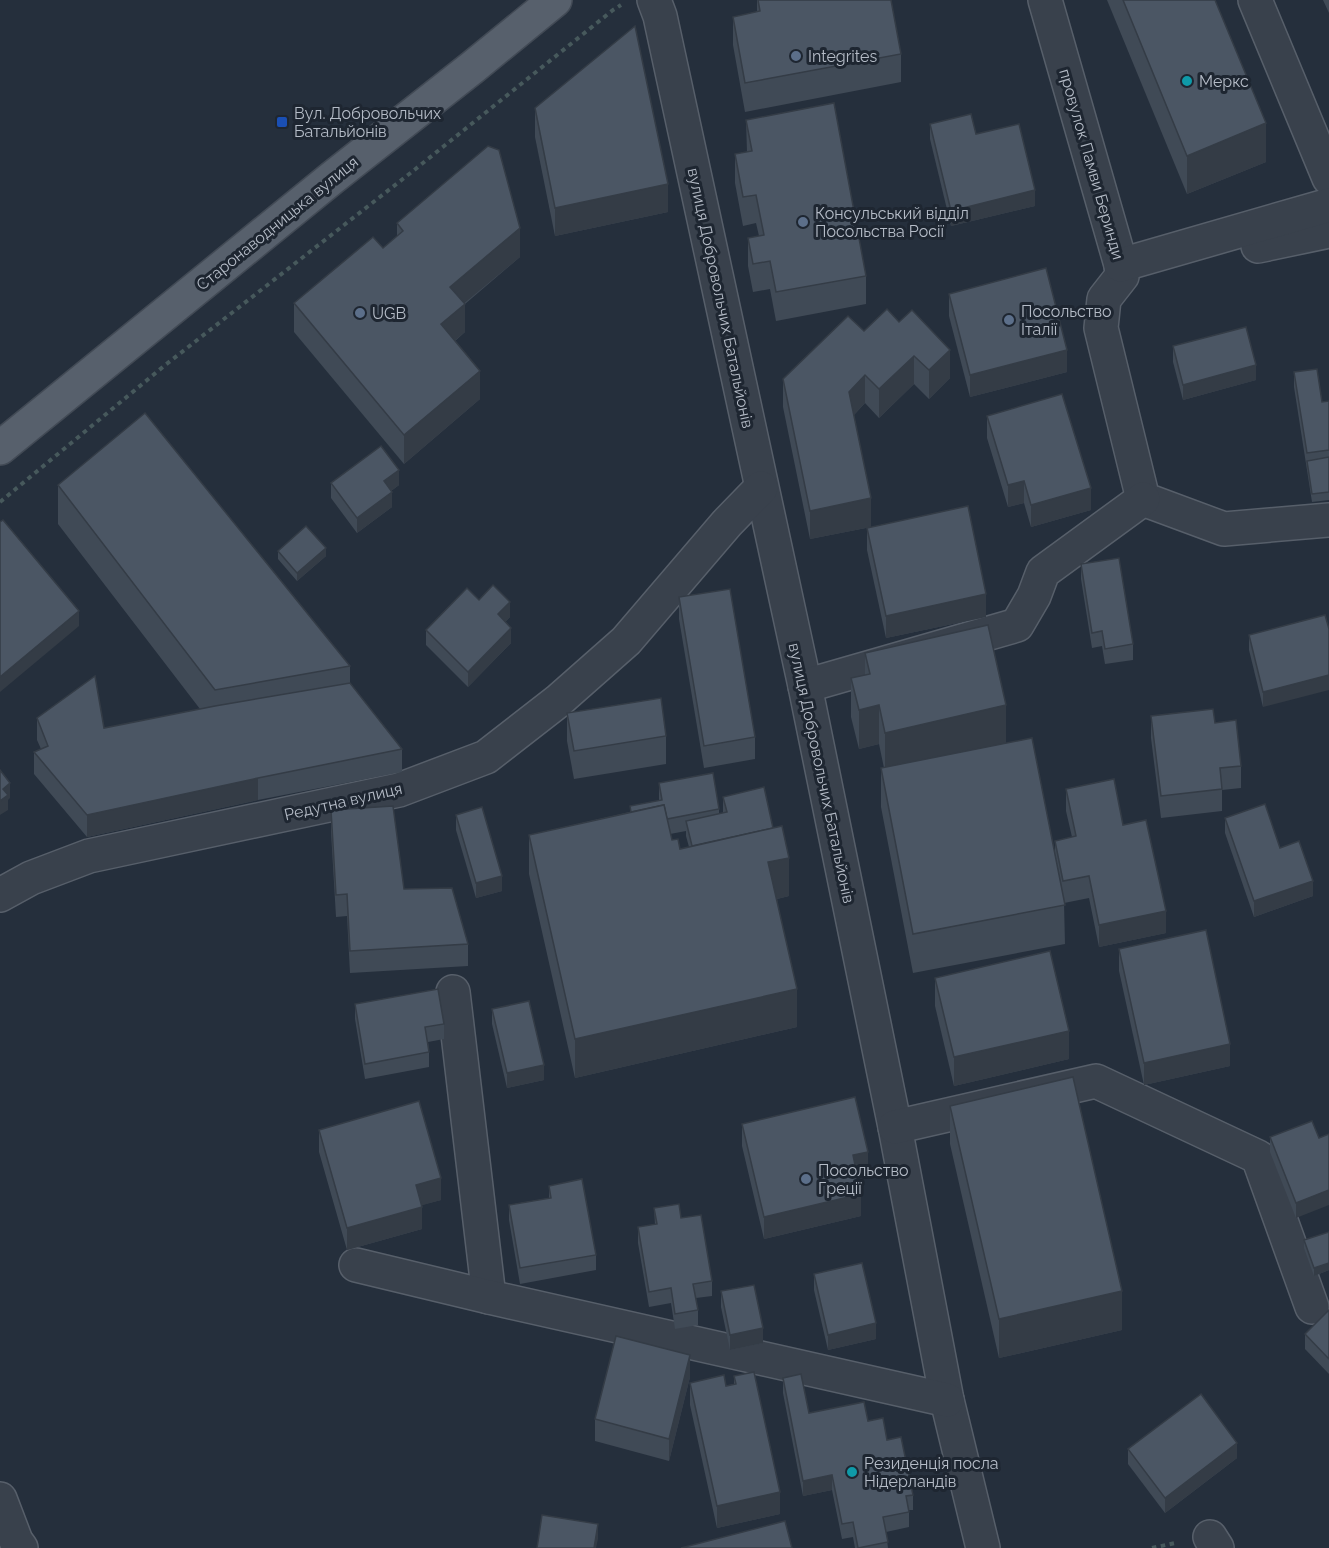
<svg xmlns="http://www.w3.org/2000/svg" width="1329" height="1548" viewBox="0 0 1329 1548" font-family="Raleway,sans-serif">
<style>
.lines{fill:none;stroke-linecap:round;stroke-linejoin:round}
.minor-casing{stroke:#575f6a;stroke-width:36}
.major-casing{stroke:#424a55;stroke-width:36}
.path{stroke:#47595c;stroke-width:4;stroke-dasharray:4.5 4.5;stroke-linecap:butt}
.minor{stroke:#39414c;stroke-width:33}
.major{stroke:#57606c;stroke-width:33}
.wall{fill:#404a56;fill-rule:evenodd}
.shaded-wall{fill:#343c46}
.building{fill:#4b5664;stroke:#343c46;stroke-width:1.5}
.service-dot{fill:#5c6f8a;stroke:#1e2631;stroke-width:2}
.culture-dot{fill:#0f9aa8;stroke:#1e2631;stroke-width:2}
.transit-dot{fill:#1a4fb4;stroke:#1e2631;stroke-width:2}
.labels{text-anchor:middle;stroke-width:6;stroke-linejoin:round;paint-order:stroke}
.poi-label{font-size:16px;fill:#b5bcc7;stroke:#1e2631;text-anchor:start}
.street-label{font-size:16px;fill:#b5bcc7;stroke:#1e2631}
</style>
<rect width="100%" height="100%" fill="#252f3c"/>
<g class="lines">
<defs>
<g id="minor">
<polyline points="654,0 660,16 805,686 895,1127 947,1400 983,1548"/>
<polyline points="1045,0 1121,265 1122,276 1104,299 1101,328 1143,499 1224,529 1329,520"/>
<polyline points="1255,0 1329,178"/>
<polyline points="1258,246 1329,231"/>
<polyline points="1121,265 1329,205"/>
<polyline points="805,686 1017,625 1034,596 1043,572 1143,499"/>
<polyline points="0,895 31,878 89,856 399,790 486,757 558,701 626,641 727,523 761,488"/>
<polyline points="453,992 489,1297"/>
<polyline points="895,1127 1096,1081 1258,1157 1312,1307"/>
<polyline points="356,1265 489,1297 947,1400"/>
<polyline points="0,1499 16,1541 21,1548"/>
<polyline points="1210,1537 1217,1548"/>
</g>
<polyline id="major" points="0,448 332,178 473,67 555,0"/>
</defs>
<!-- minor casing -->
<use href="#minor" class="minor-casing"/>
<!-- major casing -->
<use href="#major" class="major-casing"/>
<!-- path -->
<g class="path">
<polyline points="0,502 164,366 413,171 613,10 621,5"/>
<polyline points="1152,1548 1175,1543"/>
</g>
<!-- minor -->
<use href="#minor" class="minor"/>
<!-- major -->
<use href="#major" class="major"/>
</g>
<!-- wall -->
<g class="wall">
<polygon points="757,0 891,0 901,54 901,82 745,112 733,45 733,17 757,12"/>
<polygon points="1107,0 1215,0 1266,162 1187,194"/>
<polygon points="1323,0 1329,0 1329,13"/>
<polygon points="535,108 668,212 555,236 535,137"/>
<polygon points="746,120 866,276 866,304 776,321 770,289 753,292 748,266 748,238 759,236 756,223 743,226 735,183 735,154 747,152"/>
<polygon points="930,124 976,134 1035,206 951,226 930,139"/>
<polygon points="397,223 520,257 465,304 465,332 455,341 480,399 404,464 294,332 294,303 383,248 397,236"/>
<polygon points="949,294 1067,372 970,397 949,316"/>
<polygon points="887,309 950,378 929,399 914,384 879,418 865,403 854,415 871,527 810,539 783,407 783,379 864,331"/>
<polygon points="1173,346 1256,380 1183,400 1173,362"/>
<polygon points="1294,372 1322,402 1329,401 1329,500 1312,502 1294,387"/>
<polygon points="987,416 1091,510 1031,527 1024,503 1008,507 987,438"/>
<polygon points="331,483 399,485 391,491 392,507 357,533 331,498"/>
<polygon points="58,485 350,666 350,683 402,749 402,772 258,800 87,837 34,774 34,752 41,749 37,740 37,718 104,728 200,709 58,524"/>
<polygon points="867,528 986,617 886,638 867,550"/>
<polygon points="278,551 326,556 297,581 278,559"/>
<polygon points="1081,564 1133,644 1133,660 1105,664 1102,646 1092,648 1081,579"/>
<polygon points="679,597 755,737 755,759 704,768 679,619"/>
<polygon points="479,600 510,617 505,622 511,643 468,687 426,645 426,630"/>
<polygon points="1325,615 1263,707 1249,650 1249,635"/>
<polygon points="865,653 1006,744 1055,854 1055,841 1072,837 1066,811 1066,789 1123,825 1166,933 1099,947 1089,898 1064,903 1065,944 913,973 881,807 881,768 884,768 879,744 859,749 851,717 851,678 865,675"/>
<polygon points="567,713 666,736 666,764 574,779 567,741"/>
<polygon points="1151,716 1215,723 1241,766 1241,788 1222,790 1222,811 1161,818 1151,738"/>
<path d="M659,783L719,809V814L723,813V797L789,896L777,899L797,1027L575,1078L529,874V835L630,812V806L659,801ZM686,831V836L689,847L680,849L672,840L670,834Z"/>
<polygon points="331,810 404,889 468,944 468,966 350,973 347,916 336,917 331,832"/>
<polygon points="456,815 502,891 476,898 456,830"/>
<polygon points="1225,818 1280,848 1313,896 1254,917 1225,833"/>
<polygon points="1119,949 1230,1066 1144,1085 1119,971"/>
<polygon points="935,978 1069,1059 954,1086 935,1006"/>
<polygon points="355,1004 444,1024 444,1039 428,1042 429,1052 429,1067 365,1079 355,1019"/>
<polygon points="492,1009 544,1080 507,1088 492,1024"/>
<polygon points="950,1106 1122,1330 999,1358 950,1144"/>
<polygon points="742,1124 868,1174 857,1176 861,1216 764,1239 742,1146"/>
<polygon points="319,1130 441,1200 421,1205 422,1229 347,1250 319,1152"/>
<polygon points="1270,1137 1319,1138 1296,1218 1270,1152"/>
<polygon points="549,1186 596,1255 596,1270 520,1284 509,1220 509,1205 549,1198"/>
<polygon points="654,1208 681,1218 712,1281 712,1296 696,1298 698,1310 698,1325 675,1329 671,1303 649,1307 638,1243 638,1227 655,1225"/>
<polygon points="1329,1232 1329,1270 1314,1276 1304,1248 1304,1240"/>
<polygon points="814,1274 876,1339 828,1350 814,1290"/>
<polygon points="721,1291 763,1343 730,1350 721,1307"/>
<polygon points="1329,1310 1329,1374 1305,1349 1305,1334"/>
<polygon points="734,1376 780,1514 717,1528 690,1405 690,1383 726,1386 734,1384"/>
<polygon points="690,1377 669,1461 595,1441 595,1419"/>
<polygon points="783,1378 809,1413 868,1421 887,1440 913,1495 913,1510 909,1510 909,1527 886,1532 888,1548 855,1548 853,1537 842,1539 832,1490 803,1496 783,1393"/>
<polygon points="1128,1449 1237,1458 1165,1513 1128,1464"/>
</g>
<!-- shaded-wall -->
<g class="shaded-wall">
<polygon points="1266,123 1266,162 1187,194 1187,156"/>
<polygon points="668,184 668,212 555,236 555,208"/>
<polygon points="1035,190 1035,206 951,226 951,211"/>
<polygon points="520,228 520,257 450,315 450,287"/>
<polygon points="465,304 465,332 441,352 441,324"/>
<polygon points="950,350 950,378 929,399 929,370"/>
<polygon points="1067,350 1067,372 970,397 970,375"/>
<polygon points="914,356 914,384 879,418 879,389"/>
<polygon points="1256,365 1256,380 1183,400 1183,385"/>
<polygon points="480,371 480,399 404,464 404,435"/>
<polygon points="865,375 865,403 849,420 849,392"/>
<polygon points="399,470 399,485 384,496 384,481"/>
<polygon points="1024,481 1024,503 1008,507 1008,485"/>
<polygon points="1091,488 1091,510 1031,527 1031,505"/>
<polygon points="392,492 392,507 357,533 357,518"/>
<polygon points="871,498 871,527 810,539 810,511"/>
<polygon points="326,548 326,556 297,581 297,573"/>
<polygon points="986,594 986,617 886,638 886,616"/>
<polygon points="510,602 510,617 498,630 498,614"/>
<polygon points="79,611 79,626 0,692 0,677"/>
<polygon points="511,628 511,643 468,687 468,672"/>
<polygon points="1329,675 1329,690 1263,707 1263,692"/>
<polygon points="879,705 879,744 859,749 859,710"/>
<polygon points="1006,705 1006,744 885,771 885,733"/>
<polygon points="258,778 258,800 87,837 87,815"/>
<polygon points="10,783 10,798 8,800 8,810 0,815 0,825 0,801 3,789"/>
<polygon points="789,858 789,896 768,901 768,862"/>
<polygon points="502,876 502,891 476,898 476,883"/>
<polygon points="1313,881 1313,896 1254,917 1254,901"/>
<polygon points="1166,911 1166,933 1099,947 1099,925"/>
<polygon points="797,989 797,1027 575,1078 575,1039"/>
<polygon points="1069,1031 1069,1059 954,1086 954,1057"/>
<polygon points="1230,1044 1230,1066 1144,1085 1144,1063"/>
<polygon points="544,1065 544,1080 507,1088 507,1073"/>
<polygon points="868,1152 868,1174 853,1177 853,1155"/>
<polygon points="441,1178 441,1200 416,1207 416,1185"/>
<polygon points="1329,1190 1329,1205 1296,1218 1296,1203"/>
<polygon points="861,1194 861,1216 764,1239 764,1217"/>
<polygon points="422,1207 422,1229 347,1250 347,1228"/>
<polygon points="1329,1263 1329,1270 1314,1276 1314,1268"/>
<polygon points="1122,1291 1122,1330 999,1358 999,1319"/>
<polygon points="876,1323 876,1339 828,1350 828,1335"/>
<polygon points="763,1328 763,1343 730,1350 730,1335"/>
<polygon points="690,1355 690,1377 669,1461 669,1439"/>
<polygon points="1237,1443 1237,1458 1165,1513 1165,1498"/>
<polygon points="832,1475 832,1490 803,1496 803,1481"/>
<polygon points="780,1492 780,1514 717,1528 717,1506"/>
<polygon points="598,1524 598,1539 596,1548 594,1548"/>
</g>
<!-- building -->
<g class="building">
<polygon points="758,0 891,0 901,54 745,83 733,17 760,11"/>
<polygon points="1123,0 1215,0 1266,123 1187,156"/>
<polygon points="635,26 668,184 555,208 535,108"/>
<polygon points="834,103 866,276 776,292 770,261 753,264 748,238 764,235 756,195 743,197 735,154 752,151 746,120"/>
<polygon points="971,114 976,134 1019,124 1035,190 951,211 930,124"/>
<polygon points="488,146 499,150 520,228 450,287 465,304 441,324 480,371 404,435 294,303 373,237 383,248 403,231 397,223"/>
<polygon points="1046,268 1067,350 970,375 949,294"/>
<polygon points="887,309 899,322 912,310 950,350 929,370 914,356 879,389 865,375 849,392 871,498 810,511 783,379 848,316 864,331"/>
<polygon points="1246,327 1256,365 1183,385 1173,346"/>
<polygon points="1317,369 1322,402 1329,401 1329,450 1307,453 1294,372"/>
<polygon points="1062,394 1091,488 1031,505 1024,481 1008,485 987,416"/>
<polygon points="145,413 350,666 215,690 58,485"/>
<polygon points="381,446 399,470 384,481 392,492 357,518 331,483"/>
<polygon points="1329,457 1329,492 1312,494 1307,461"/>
<polygon points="968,506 986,594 886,616 867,528"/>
<polygon points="3,520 79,611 0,677 0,522"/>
<polygon points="306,526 326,548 297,573 278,551"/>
<polygon points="1119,558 1133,644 1105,649 1102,631 1092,633 1081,564"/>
<polygon points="493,585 510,602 498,614 511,628 468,672 426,630 467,588 479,600"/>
<polygon points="730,589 755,737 704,746 679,597"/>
<polygon points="1325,615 1329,629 1329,675 1263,692 1249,635"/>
<polygon points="988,625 1006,705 885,733 879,705 859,710 851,678 870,674 865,653"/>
<polygon points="95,676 104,728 215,706 350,683 402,749 258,778 87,815 34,752 48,746 37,718"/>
<polygon points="661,698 666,736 574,751 567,713"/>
<polygon points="1213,709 1215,723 1236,720 1241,766 1220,768 1222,789 1161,796 1151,716"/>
<polygon points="1032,738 1065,905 913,934 881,768"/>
<polygon points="0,770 10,783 3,789 8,795 0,801"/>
<polygon points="713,773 719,809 667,819 664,805 631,812 630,806 662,800 659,783"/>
<polygon points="1114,779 1123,825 1146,820 1166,911 1099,925 1089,876 1063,881 1055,841 1076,836 1066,789"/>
<polygon points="764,787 773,828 692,846 686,821 727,812 723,797"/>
<polygon points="1265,804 1280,848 1299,841 1313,881 1254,901 1225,818"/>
<polygon points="664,805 672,840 678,839 680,849 782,826 789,858 768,862 797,989 575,1039 529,835"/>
<polygon points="393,806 404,889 452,888 468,944 350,951 347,894 336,895 331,810"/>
<polygon points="482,807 502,876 476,883 456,815"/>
<polygon points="1206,930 1230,1044 1144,1063 1119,949"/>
<polygon points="1050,951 1069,1031 954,1057 935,978"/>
<polygon points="438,989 444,1024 425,1027 429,1052 365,1064 355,1004"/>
<polygon points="529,1001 544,1065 507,1073 492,1009"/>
<polygon points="1073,1077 1122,1291 999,1319 950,1106"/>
<polygon points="855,1097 868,1152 853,1155 861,1194 764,1217 742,1124"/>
<polygon points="419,1101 441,1178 416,1185 422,1207 347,1228 319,1130"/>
<polygon points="1312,1121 1319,1138 1329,1134 1329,1190 1296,1203 1270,1137"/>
<polygon points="582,1179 596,1255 520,1268 509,1205 551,1198 549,1186"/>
<polygon points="679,1204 681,1218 701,1215 712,1281 693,1284 698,1310 675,1314 671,1288 649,1292 638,1227 657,1224 654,1208"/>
<polygon points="1329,1232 1329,1263 1314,1268 1304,1240"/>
<polygon points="862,1263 876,1323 828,1335 814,1274"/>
<polygon points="754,1285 763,1328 730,1335 721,1291"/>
<polygon points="1329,1310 1329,1359 1305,1334"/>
<polygon points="616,1336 690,1355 669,1439 595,1419"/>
<polygon points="754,1372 780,1492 717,1506 690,1383 724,1375 726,1386 736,1384 734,1376"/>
<polygon points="801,1374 809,1413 864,1402 868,1421 883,1418 887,1440 901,1437 913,1495 906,1496 909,1512 883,1517 888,1542 858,1548 853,1522 842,1524 832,1475 803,1481 783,1378"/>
<polygon points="1201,1394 1237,1443 1165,1498 1128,1449"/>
<polygon points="542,1515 598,1524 594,1548 537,1548"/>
<polygon points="785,1521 792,1548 681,1548"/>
</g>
<!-- markers -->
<g class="service-dot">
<circle cx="796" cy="56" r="6"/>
<circle cx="803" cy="222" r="6"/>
<circle cx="360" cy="313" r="6"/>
<circle cx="1009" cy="320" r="6"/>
<circle cx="806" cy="1179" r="6"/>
</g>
<g class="culture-dot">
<circle cx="1187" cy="81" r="6"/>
<circle cx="852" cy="1472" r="6"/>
</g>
<rect class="transit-dot" x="276" y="116" width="12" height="12" rx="3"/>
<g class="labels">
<!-- poi labels -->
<g class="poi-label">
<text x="808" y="62">Integrites</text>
<text x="1199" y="87">Меркс</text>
<text x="294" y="119">Вул. Добровольчих<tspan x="294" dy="18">Батальйонів</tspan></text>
<text x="815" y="219">Консульський відділ<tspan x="815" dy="18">Посольства Росії</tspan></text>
<text x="1021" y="317">Посольство<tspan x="1021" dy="18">Італії</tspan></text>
<text x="372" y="319">UGB</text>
<text x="818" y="1176">Посольство<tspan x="818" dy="18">Греції</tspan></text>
<text x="864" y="1469">Резиденція посла<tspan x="864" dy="18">Нідерландів</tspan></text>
</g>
<!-- street labels -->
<g class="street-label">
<text transform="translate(1092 164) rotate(74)" y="6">провулок Памви Беринди</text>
<text transform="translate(277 223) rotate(-39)" y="6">Старонаводницька вулиця</text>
<text transform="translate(721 298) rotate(78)" y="6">вулиця Добровольчих Батальйонів</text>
<text transform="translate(822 773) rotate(78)" y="6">вулиця Добровольчих Батальйонів</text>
<text transform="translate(343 801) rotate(-13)" y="6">Редутна вулиця</text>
</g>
</g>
</svg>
